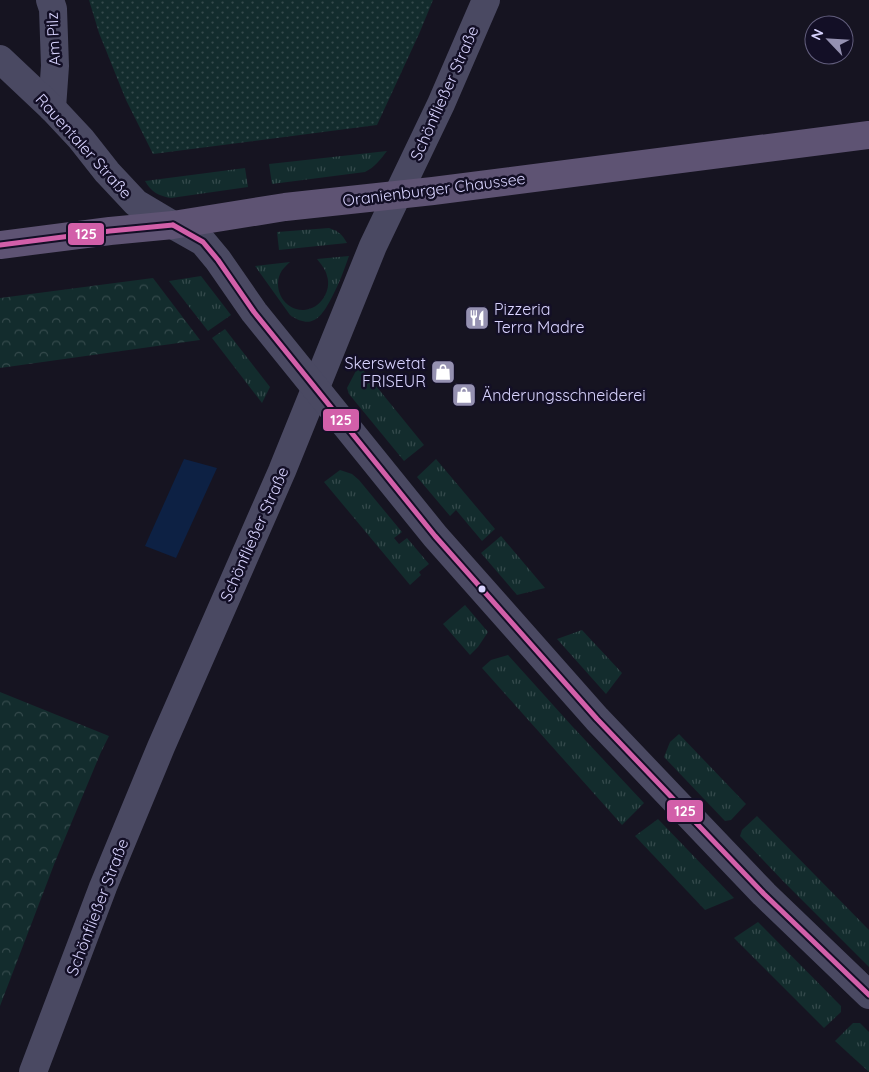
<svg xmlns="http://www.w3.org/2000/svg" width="869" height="1072" viewBox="0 0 869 1072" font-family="Quicksand,sans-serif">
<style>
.grass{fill:url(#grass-tufts)}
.forest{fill:url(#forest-crowns)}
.park{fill:url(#park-dots)}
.water{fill:#0d2144}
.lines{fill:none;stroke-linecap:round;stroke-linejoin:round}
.minor{stroke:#4a4962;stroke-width:28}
.tertiary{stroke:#4a4962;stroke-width:28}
.primary{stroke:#5e5373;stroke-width:28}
.bus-1-casing{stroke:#130f26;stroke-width:9}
.bus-1{stroke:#d25fa9;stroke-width:5}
.bus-dot{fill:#d9d4ff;stroke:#130f26;stroke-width:2}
.labels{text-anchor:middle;stroke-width:5;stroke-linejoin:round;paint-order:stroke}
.street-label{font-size:16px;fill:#d9d4ff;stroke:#130f26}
.poi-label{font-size:16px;fill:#d9d4ff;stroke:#130f26;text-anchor:start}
.line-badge{stroke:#130f26;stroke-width:2}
.badge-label{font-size:14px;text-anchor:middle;font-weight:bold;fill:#fff}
</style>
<defs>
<pattern id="grass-tufts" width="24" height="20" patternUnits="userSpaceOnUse" patternTransform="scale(1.25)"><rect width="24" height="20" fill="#132c2d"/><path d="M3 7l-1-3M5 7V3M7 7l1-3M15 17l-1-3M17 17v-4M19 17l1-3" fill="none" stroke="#354a4c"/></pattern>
<pattern id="forest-crowns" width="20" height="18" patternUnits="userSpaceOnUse" patternTransform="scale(1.25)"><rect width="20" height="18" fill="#132c2d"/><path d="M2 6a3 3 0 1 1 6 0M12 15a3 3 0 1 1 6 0" fill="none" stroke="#354a4c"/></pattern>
<pattern id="park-dots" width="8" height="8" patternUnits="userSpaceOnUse" patternTransform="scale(1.25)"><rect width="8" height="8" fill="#132c2d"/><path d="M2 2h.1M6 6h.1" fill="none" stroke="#354a4c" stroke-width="1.8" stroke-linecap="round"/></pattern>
</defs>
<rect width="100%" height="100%" fill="#161421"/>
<!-- grass -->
<g class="grass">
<path d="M387,151C380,160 375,167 365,172L272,184L269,164Z"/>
<path d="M245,168L248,187L171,198C159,196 151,192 145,181Z"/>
<path d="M329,228C338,231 342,234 347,243L279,250L277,232Z"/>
<path d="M349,256C344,270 339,284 332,297C322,316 313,331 290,315L255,266L290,262C286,266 282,269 280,274C273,290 285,311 304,310C320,309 332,291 327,276C326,270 321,264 317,259Z"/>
<polygon points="201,276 231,315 208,331 169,281"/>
<polygon points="225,329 270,387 262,403 212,338"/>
<polygon points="359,365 424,445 404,461 349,394 347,388"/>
<polygon points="436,459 495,529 482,541 456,510 450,516 417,477"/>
<polygon points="340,470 352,474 359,480 402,532 394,538 399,544 407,538 429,564 419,572 421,575 410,585 324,482"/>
<polygon points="501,536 545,588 517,595 481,553"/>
<polygon points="465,605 488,632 478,647 470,655 443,624"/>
<polygon points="582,630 622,673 606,694 557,639"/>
<polygon points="508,655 572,726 644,803 622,825 482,668 491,660"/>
<polygon points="679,734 746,804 731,820 725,821 664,757 670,742"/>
<polygon points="757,816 869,930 869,967 783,881 740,836 742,830"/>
<polygon points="658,819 734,898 705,910 635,836"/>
<polygon points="758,922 841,1006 841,1012 824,1028 734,938"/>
<polygon points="853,1023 860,1023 869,1032 869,1072 835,1041"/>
</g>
<!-- forest -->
<g class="forest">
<polygon points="153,278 200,340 0,368 0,298"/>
<polygon points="0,692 109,736 101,752 55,862 0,1006"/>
</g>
<!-- park -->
<polygon class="park" points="89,0 433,0 419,34 377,125 153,154 126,100 99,33"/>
<!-- water -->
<polygon class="water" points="184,459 217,468 176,558 145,546"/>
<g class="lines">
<!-- minor -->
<g class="minor">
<polyline points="50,0 53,9 55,66 52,108"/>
<polyline points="0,59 52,108 81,139 107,172 136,203 173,225"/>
<polyline points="33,1072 103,887 161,747 282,471 373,246 441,104 486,0"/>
</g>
<!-- tertiary -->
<polyline class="tertiary" points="173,225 203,242 218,260 254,312 435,536 597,719 764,894 869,995"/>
<!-- primary -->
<polyline class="primary" points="0,245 110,231 173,225 285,207 433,191 869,135"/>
<defs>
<g id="bus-1">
<polyline points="173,225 203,242 218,260 254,312 435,536 597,719 764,894 869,995"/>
<polyline points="0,245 110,231 173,225"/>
</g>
</defs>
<!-- bus-1 casing -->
<use href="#bus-1" class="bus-1-casing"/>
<!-- bus-1 -->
<use href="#bus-1" class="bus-1"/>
</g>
<!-- icons -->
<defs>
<symbol id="restaurant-square" viewBox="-11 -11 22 22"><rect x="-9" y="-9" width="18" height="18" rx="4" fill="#9591b1" stroke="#130f26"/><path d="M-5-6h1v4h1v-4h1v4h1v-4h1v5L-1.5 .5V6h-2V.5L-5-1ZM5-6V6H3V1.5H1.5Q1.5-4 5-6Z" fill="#fff"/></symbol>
<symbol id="shop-square" viewBox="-11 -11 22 22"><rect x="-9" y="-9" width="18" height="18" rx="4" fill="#9591b1" stroke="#130f26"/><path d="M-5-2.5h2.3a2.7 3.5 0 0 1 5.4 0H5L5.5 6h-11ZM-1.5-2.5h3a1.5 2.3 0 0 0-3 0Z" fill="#fff"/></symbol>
</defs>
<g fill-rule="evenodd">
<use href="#restaurant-square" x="463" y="304" width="28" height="28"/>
<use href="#shop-square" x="429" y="358" width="28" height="28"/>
<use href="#shop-square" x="450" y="381" width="28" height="28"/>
</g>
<!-- markers -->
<circle class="bus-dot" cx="482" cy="589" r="4.5"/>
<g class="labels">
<!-- street labels -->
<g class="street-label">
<text transform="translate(53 39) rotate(-93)" y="6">Am Pilz</text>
<text transform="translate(444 93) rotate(-66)" y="6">Schönfließer Straße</text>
<text transform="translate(84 146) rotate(48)" y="6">Rauentaler Straße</text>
<text transform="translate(434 189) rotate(-7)" y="6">Oranienburger Chaussee</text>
<text transform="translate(254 534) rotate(-66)" y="6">Schönfließer Straße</text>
<text transform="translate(97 907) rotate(-69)" y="6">Schönfließer Straße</text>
</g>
<!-- poi labels -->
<g class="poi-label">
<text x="494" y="315">Pizzeria<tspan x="494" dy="18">Terra Madre</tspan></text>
<text x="426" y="369" text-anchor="end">Skerswetat<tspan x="426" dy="18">FRISEUR</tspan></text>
<text x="482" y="401">Änderungsschneiderei</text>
</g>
</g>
<g class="line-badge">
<rect x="67" y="222" width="38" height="24" rx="5" fill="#d25fa9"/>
<rect x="322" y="408" width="38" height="24" rx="5" fill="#d25fa9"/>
<rect x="666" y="799" width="38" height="24" rx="5" fill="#d25fa9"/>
</g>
<g class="badge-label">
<text x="86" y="239">125</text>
<text x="341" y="425">125</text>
<text x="685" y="816">125</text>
</g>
<!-- north arrow -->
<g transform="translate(829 40) rotate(295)"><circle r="24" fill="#130f26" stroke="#625e7d"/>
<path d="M0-4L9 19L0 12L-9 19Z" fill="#9591b1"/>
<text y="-8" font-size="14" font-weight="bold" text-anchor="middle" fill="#d9d4ff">N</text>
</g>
</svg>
